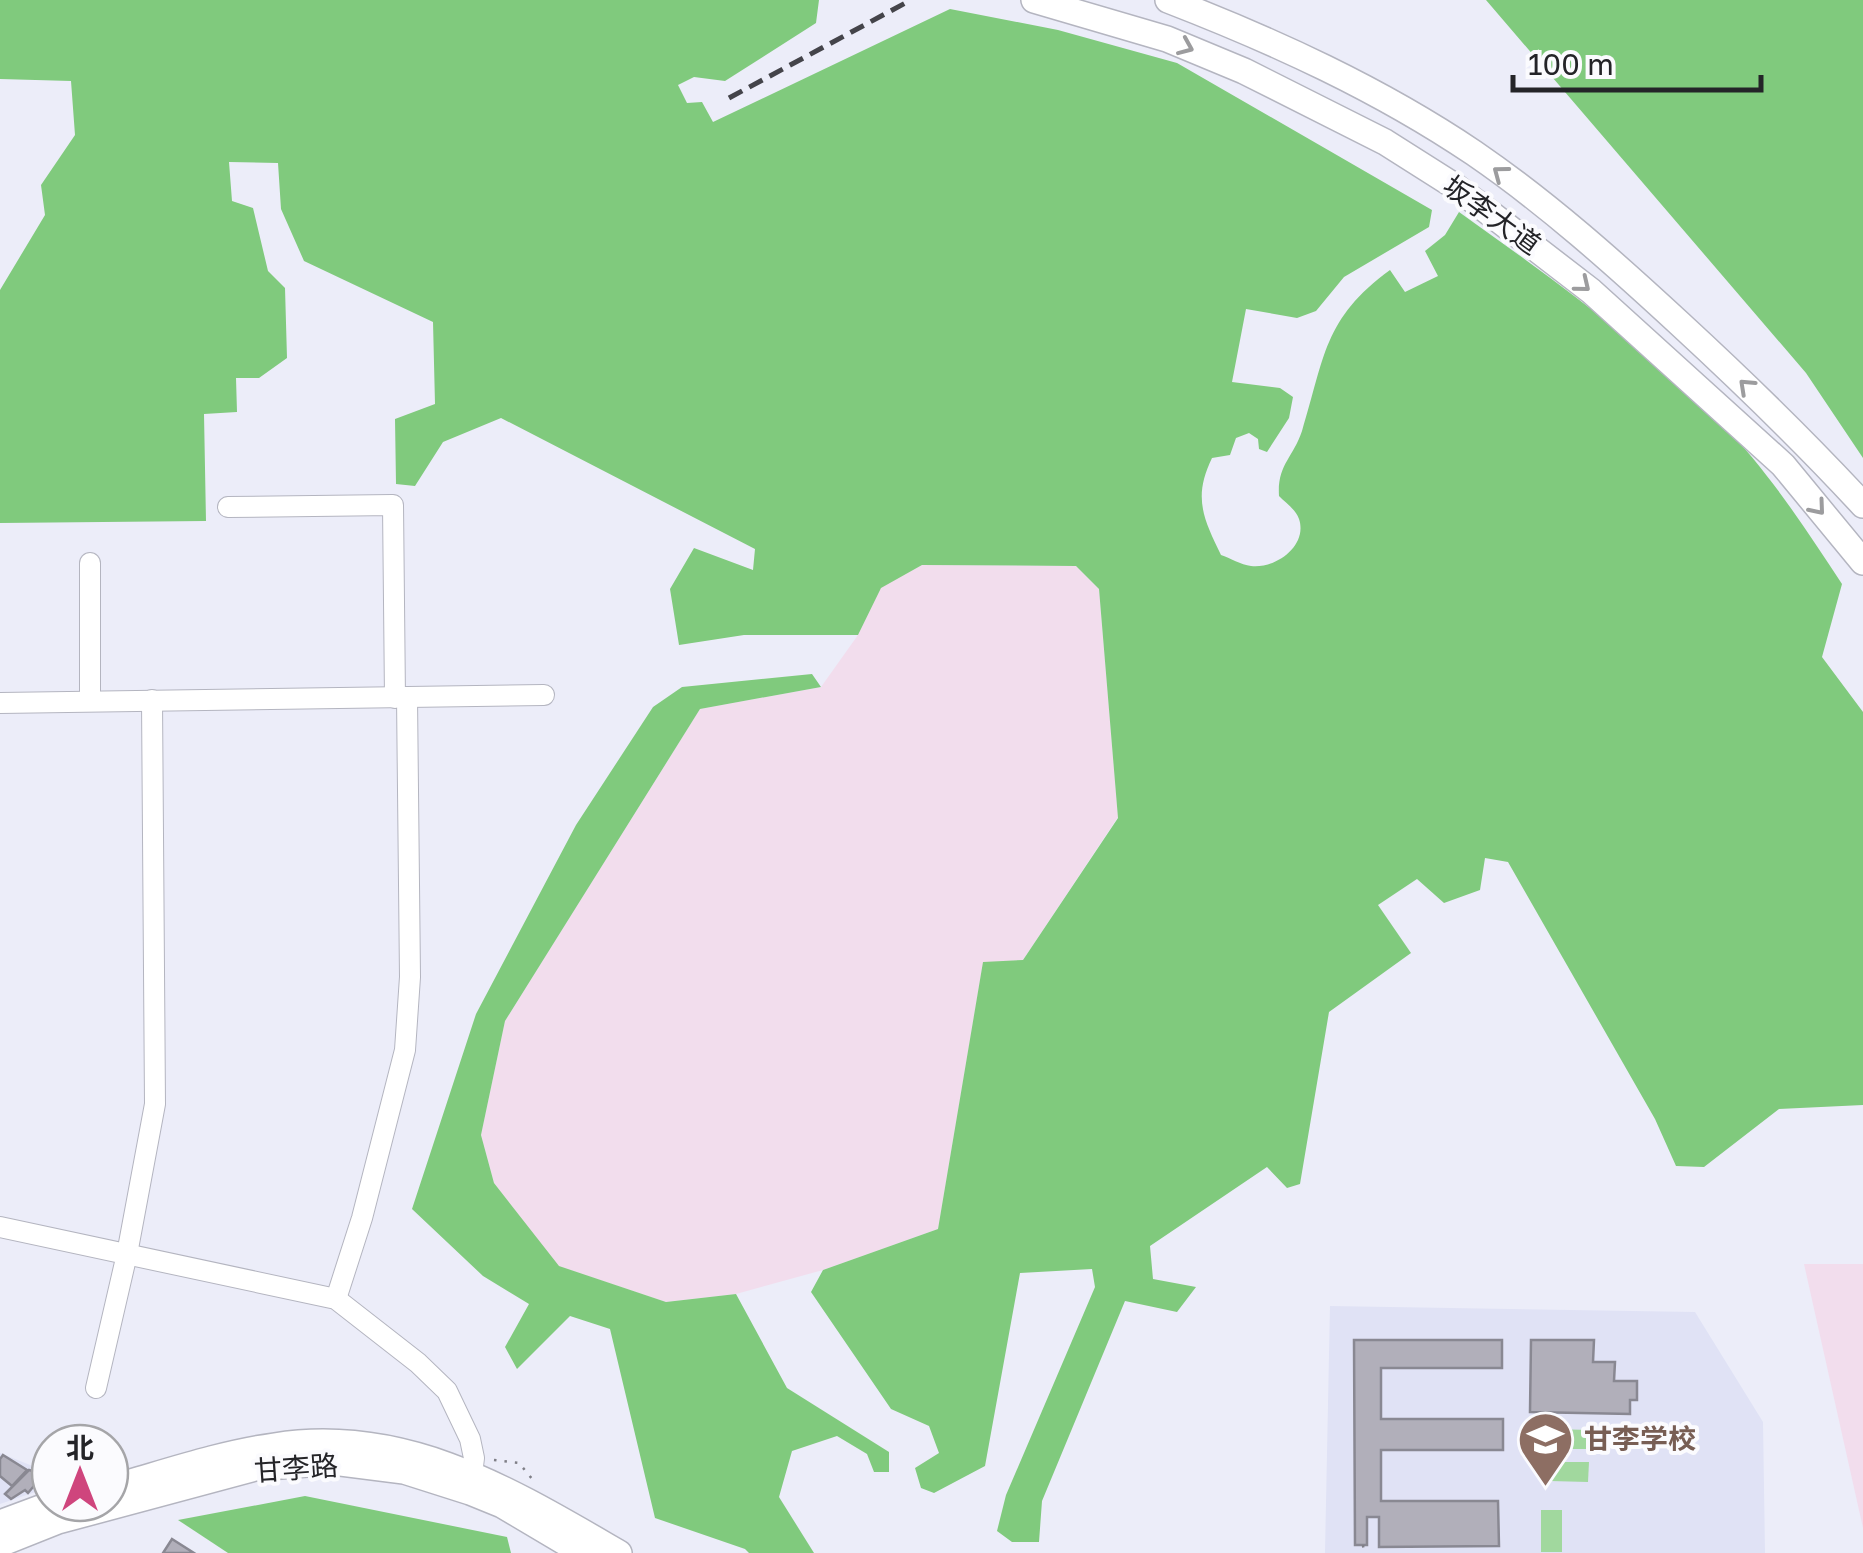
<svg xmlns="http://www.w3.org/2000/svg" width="1863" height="1553" viewBox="0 0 1863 1553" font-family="'Golos Text','Noto Sans SC',sans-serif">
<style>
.built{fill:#e0e2f5}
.industrial{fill:#f2dded}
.green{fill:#a1d89e}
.forest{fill:#80ca7d}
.building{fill:#b1afba;stroke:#898892;stroke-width:2.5}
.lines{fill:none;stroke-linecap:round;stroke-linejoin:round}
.minor-casing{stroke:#b4b5c0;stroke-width:22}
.major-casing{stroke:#b4b5c0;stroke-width:28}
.path{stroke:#7f7f87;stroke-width:2.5;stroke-dasharray:2.5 8;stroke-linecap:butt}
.minor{stroke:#fff;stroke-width:20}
.major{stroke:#fff;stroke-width:25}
.rail{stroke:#44444a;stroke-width:5;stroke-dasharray:15 8;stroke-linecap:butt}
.oneway{stroke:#9c9c9e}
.labels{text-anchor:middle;stroke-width:8;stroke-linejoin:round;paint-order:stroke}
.street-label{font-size:28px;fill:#242428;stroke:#fbfbfe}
.education-label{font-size:28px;font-weight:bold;fill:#785e54;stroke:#fbfbfe;text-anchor:start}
</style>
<rect width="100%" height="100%" fill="#ecedf9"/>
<!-- built -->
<g class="built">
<polygon points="1330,1306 1695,1312 1763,1422 1765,1553 1325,1553"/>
<polygon points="0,1453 50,1473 50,1487 0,1504"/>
</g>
<!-- industrial -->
<g class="industrial">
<polygon points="922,565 1076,566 1099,589 1118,817 1023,960 983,963 938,1229 823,1270 736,1294 666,1302 558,1266 494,1183 481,1135 505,1021 700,709 821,687 858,635 881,587"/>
<polygon points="1804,1264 1863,1264 1863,1528"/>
</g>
<!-- green -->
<g class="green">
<polygon points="1551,1429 1590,1430 1589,1449 1551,1449"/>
<polygon points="1551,1462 1589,1462 1588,1482 1550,1481"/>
<rect x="1541" y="1510" width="21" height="42"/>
</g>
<!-- forest -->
<g class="forest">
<path d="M0,0H819L816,23L725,81L694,77L678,85L687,103L702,102L713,122L950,9L1058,30L1177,63L1432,210L1429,227L1344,277L1316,311L1297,318L1246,309L1232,382L1280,388L1293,397L1289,418L1267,452L1259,449L1258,439L1249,433L1236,438L1230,455L1212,458C1193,497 1203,518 1221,555C1230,558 1241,565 1251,566C1275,569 1308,546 1299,519C1296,510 1286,503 1279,496C1277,465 1293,458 1302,431C1325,357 1323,319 1390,270L1405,292L1438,276L1425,251L1445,235L1459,212C1550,277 1643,343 1722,424C1769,472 1805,528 1842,584L1822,657L1863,712V1105L1779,1109L1704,1167L1676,1166L1655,1119L1508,862L1485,858L1480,890L1444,903L1417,879L1378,905L1411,953L1329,1012L1300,1184L1287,1188L1267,1167L1150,1246L1153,1279L1196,1287L1177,1312L1125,1301L1042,1501L1039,1542H1012L997,1531L1006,1495L1095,1287L1092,1269L1020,1273L985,1466L934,1493L921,1488L915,1468L939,1453L929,1426L891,1409L811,1292L823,1270L938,1229L983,962L1023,960L1118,818L1099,589L1076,566L922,565L881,588L858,635H744L679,645L670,589L694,548L753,570L755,549L501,418L443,442L415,486L396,484L395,419L435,404L433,322L304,261L281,209L278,163L229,162L232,201L253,208L268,271L285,288L287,358L259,378H236L237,412L204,414L206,521L0,523V290L45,215L41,185L75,135L71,81L0,79Z"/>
<polygon points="1486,0 1863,0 1863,458 1806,373"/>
<polygon points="812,674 821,687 700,709 505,1021 481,1135 494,1183 559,1266 666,1302 736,1294 787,1388 889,1452 889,1472 874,1472 867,1454 837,1436 792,1451 779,1497 814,1553 749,1553 745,1549 655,1518 610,1329 570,1316 517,1369 505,1347 529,1304 483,1276 412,1209 476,1014 576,825 653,707 682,687"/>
<polygon points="305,1496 507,1537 511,1553 228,1553 178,1520"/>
</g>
<!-- building -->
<g class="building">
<polygon points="1354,1340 1502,1340 1502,1368 1381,1368 1381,1419 1503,1419 1503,1450 1381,1450 1381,1501 1498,1501 1499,1546 1379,1547 1379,1517 1367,1517 1367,1545 1355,1545"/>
<polygon points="1531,1340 1594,1340 1593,1362 1615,1362 1614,1381 1637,1381 1637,1400 1630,1400 1630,1414 1530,1412"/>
<polygon points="3,1455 27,1470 12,1486 0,1476 0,1459"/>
<polygon points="29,1470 44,1474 28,1493 25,1490 11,1499 5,1494"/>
<polygon points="172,1539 194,1553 163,1553"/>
</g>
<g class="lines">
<defs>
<g id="minor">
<polyline points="228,507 393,505 395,698"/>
<polyline points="90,563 90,701"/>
<polyline points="0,703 544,695"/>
<polyline points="0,1227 336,1299 418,1363 447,1391 470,1439 474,1458 470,1490"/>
<polyline points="336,1299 362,1218 405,1050 410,977 407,697"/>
<polyline points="96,1388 127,1254 155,1104 152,700"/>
</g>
<g id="major">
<polyline points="1034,0 1167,39 1244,71 1385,142 1456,187 1591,291 1783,465 1863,562"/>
<path d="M1168,0C1274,41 1379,89 1474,153C1547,203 1614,263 1679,323C1743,382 1804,441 1863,505"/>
<path d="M110,1488C164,1473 218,1454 274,1446C405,1425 510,1490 619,1553"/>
<polyline points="0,1523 54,1503"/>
<polyline points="0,1544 58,1521 255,1468 333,1462 404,1471 470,1492 502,1505 583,1553"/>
</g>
</defs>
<!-- minor casing -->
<use href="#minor" class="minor-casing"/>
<!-- major casing -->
<use href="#major" class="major-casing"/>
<!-- path -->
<g class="path">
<polyline points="494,1460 519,1463 533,1480"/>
<polyline points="1363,1545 1364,1553"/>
</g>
<!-- minor -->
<use href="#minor" class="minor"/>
<!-- major -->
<use href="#major" class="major"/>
<!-- rail -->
<polyline class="rail" points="729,98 911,0"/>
</g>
<!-- one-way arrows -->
<defs><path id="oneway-chevron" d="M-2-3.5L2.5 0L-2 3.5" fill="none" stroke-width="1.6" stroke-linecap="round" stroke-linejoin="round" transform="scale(2.5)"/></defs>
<g class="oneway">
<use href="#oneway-chevron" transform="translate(1186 47) rotate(23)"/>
<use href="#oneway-chevron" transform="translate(1500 173) rotate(-143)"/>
<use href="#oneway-chevron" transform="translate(1583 285) rotate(39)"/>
<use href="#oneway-chevron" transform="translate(1746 386) rotate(-137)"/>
<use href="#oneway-chevron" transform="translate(1818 508) rotate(50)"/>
</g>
<!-- icons -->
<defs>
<symbol id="school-pin" viewBox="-11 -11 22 30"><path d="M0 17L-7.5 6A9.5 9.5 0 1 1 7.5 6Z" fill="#8d6e63" stroke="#fbfbfe"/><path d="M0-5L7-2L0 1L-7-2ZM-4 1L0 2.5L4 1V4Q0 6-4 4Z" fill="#fff"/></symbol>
</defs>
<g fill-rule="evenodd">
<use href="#school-pin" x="1514" y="1408" width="63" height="86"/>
</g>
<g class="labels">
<!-- street labels -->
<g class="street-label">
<text transform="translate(1492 215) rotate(36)" y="10">坂李大道</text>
<text transform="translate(296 1468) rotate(-4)" y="10">甘李路</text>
</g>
<!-- education labels -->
<g class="education-label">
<text x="1584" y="1449">甘李学校</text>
</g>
</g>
<!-- north arrow -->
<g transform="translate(80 1473)"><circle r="48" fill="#fbfbfe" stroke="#a5a5a8" stroke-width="2.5"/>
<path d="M0-8L18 38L0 25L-18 38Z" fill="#cf457d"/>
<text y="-15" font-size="28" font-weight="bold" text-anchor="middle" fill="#242428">北</text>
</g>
<!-- scale -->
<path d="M1513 75v15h248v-15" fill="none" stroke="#242428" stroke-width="5"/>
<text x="1528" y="75" font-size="30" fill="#242428" stroke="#fbfbfe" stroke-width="8" paint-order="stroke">100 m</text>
</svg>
